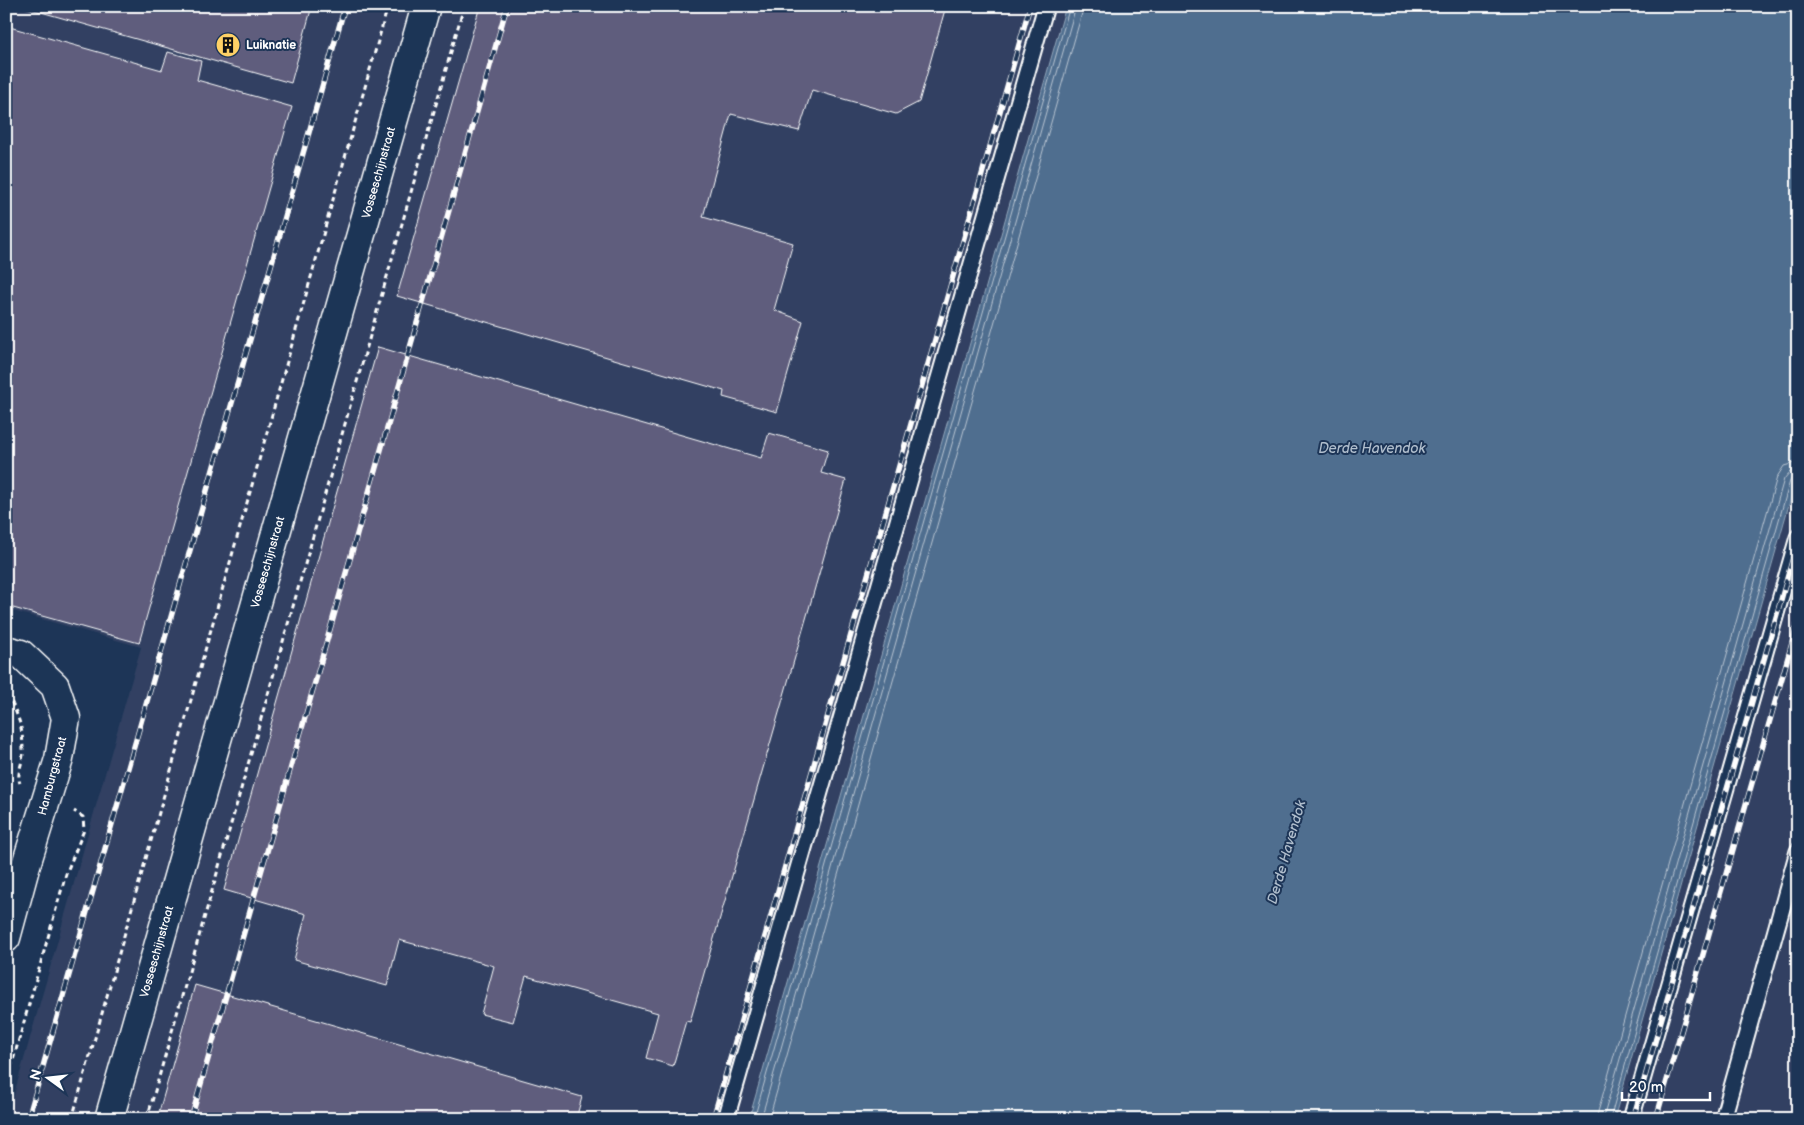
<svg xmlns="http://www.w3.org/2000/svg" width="1804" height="1125" viewBox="0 0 1804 1125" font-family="'Balsamiq Sans',sans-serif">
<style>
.built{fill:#314162}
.water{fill:#4f6e8f;stroke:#95a8bc}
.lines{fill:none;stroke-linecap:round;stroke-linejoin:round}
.shore{stroke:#b9c5d2;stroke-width:1}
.building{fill:#5f5d7d;stroke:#fff}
.service-casing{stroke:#fff;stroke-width:19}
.minor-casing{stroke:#fff;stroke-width:31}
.tertiary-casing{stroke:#fff;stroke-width:31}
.path{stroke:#fff;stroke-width:3;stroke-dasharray:5 4;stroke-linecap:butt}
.service{stroke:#1d3557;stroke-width:15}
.minor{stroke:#1d3557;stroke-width:28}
.tertiary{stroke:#1d3557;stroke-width:28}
.rail-casing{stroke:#fff;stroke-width:5.5}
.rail{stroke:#1d3557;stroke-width:4;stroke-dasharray:11;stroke-linecap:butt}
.labels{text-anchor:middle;stroke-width:4;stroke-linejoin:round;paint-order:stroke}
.poi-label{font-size:12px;font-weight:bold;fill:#fff;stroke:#1d3557;text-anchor:start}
.street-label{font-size:12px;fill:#fff;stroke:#1d3557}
.water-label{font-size:14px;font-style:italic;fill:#b0becd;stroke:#1d3557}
</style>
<rect width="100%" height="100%" fill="#1d3557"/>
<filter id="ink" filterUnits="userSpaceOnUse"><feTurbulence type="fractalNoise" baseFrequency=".02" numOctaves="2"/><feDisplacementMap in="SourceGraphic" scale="10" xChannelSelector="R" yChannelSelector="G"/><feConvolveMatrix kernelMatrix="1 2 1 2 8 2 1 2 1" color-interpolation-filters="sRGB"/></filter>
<g filter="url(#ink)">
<!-- built -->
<g class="built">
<polygon points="6,6 1066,6 749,1119 7,1119 141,647 6,609"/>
<polygon points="1798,473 1798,1119 1614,1119"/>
</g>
<!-- water -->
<polygon class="water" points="1066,6 1798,6 1798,473 1614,1119 749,1119"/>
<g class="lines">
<!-- shore -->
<g class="shore">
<polyline points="754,1119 1070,6"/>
<polyline points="761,1119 1076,6"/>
<polyline points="769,1119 1084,6"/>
<polyline points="1596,1119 1777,477 1784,466 1798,462"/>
<polyline points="1603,1119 1784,479 1790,472 1798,470"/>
<polyline points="1610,1119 1790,481 1793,477 1798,476"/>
</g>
</g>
<!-- building -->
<g class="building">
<polygon points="20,6 312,6 291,83"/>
<polygon points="480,6 946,6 919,102 896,114 812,90 799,131 731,114 703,217 793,243 774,310 803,321 777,412 723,397 724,391 397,296"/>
<polygon points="6,26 162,70 168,52 201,61 197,80 292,107 139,643 6,606"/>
<polygon points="378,347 761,458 769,433 828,450 821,473 846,480 690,1022 686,1021 673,1066 646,1058 658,1013 526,976 513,1022 481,1014 494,966 399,940 387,986 294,960 306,914 224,890"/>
<polygon points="195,985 582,1097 576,1119 157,1119"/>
</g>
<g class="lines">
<defs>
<g id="service">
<polyline points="726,1119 1046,6"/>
<polyline points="1631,1119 1798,537"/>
<polyline points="1723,1119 1798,851"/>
</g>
<polyline id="minor" points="6,650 21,654 55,686 66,718 59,759 25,868 6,938"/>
<g id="tertiary">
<path id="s1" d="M109,1119L426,6"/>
</g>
</defs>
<!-- service casing -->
<use href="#service" class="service-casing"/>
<!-- minor casing -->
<use href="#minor" class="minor-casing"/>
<!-- tertiary casing -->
<use href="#tertiary" class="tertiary-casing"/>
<!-- path -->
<g class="path">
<path d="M6,695L9,697C20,720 23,728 23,753C23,763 16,774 20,783"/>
<polyline points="6,1085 66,874 84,830 83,817 74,811"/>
<polyline points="72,1119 388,6"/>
<polyline points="147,1119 464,6"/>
</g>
<!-- service -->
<use href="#service" class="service"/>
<!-- minor -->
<use href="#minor" class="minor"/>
<!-- tertiary -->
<use href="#tertiary" class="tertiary"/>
<defs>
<g id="rail">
<polyline points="28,1119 345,6"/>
<polyline points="191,1119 507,6"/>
<polyline points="713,1119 1030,6"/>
<polyline points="1633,1119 1798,540"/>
<polyline points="1656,1119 1798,622"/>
</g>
</defs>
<!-- rail casing -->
<use href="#rail" class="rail-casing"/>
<!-- rail -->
<use href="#rail" class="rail"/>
</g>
</g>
<!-- icons -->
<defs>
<symbol id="building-disc" viewBox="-11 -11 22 22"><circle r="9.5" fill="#ffd166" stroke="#1d3557"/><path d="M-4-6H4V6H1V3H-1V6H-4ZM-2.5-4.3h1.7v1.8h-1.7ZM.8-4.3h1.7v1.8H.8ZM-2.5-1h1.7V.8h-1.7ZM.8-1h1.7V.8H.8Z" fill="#111"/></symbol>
</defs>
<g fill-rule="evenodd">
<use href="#building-disc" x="214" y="31" width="28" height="28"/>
</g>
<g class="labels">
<!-- poi labels -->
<g class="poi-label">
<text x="246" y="49">Luiknatie</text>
</g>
<!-- street labels -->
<g class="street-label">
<text dy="4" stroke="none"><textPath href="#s1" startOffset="984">Vosseschijnstraat</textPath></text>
<text dy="4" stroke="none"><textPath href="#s1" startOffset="579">Vosseschijnstraat</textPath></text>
<text transform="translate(52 776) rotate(-75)" y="4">Hamburgstraat</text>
<text dy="4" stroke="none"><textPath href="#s1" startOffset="174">Vosseschijnstraat</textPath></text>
</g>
<!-- water labels -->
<g class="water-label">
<text x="1372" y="453">Derde Havendok</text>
<text transform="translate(1286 852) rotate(-74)" y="5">Derde Havendok</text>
</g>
</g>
<!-- margin -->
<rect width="1804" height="1125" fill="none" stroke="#1d3557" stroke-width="25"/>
<rect x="12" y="12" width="1779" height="1100" fill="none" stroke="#fff" stroke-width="2" filter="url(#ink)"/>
<!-- north arrow -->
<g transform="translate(48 1078) rotate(285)" stroke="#1d3557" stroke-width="4" paint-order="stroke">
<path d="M0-4L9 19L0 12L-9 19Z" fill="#ffffff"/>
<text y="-8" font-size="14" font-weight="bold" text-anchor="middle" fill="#ffffff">N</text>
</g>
<!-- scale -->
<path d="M1622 1092v8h88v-8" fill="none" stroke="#ffffff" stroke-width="2.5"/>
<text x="1629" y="1092" font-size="15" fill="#ffffff" stroke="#1d3557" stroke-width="4" paint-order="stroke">20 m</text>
</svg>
